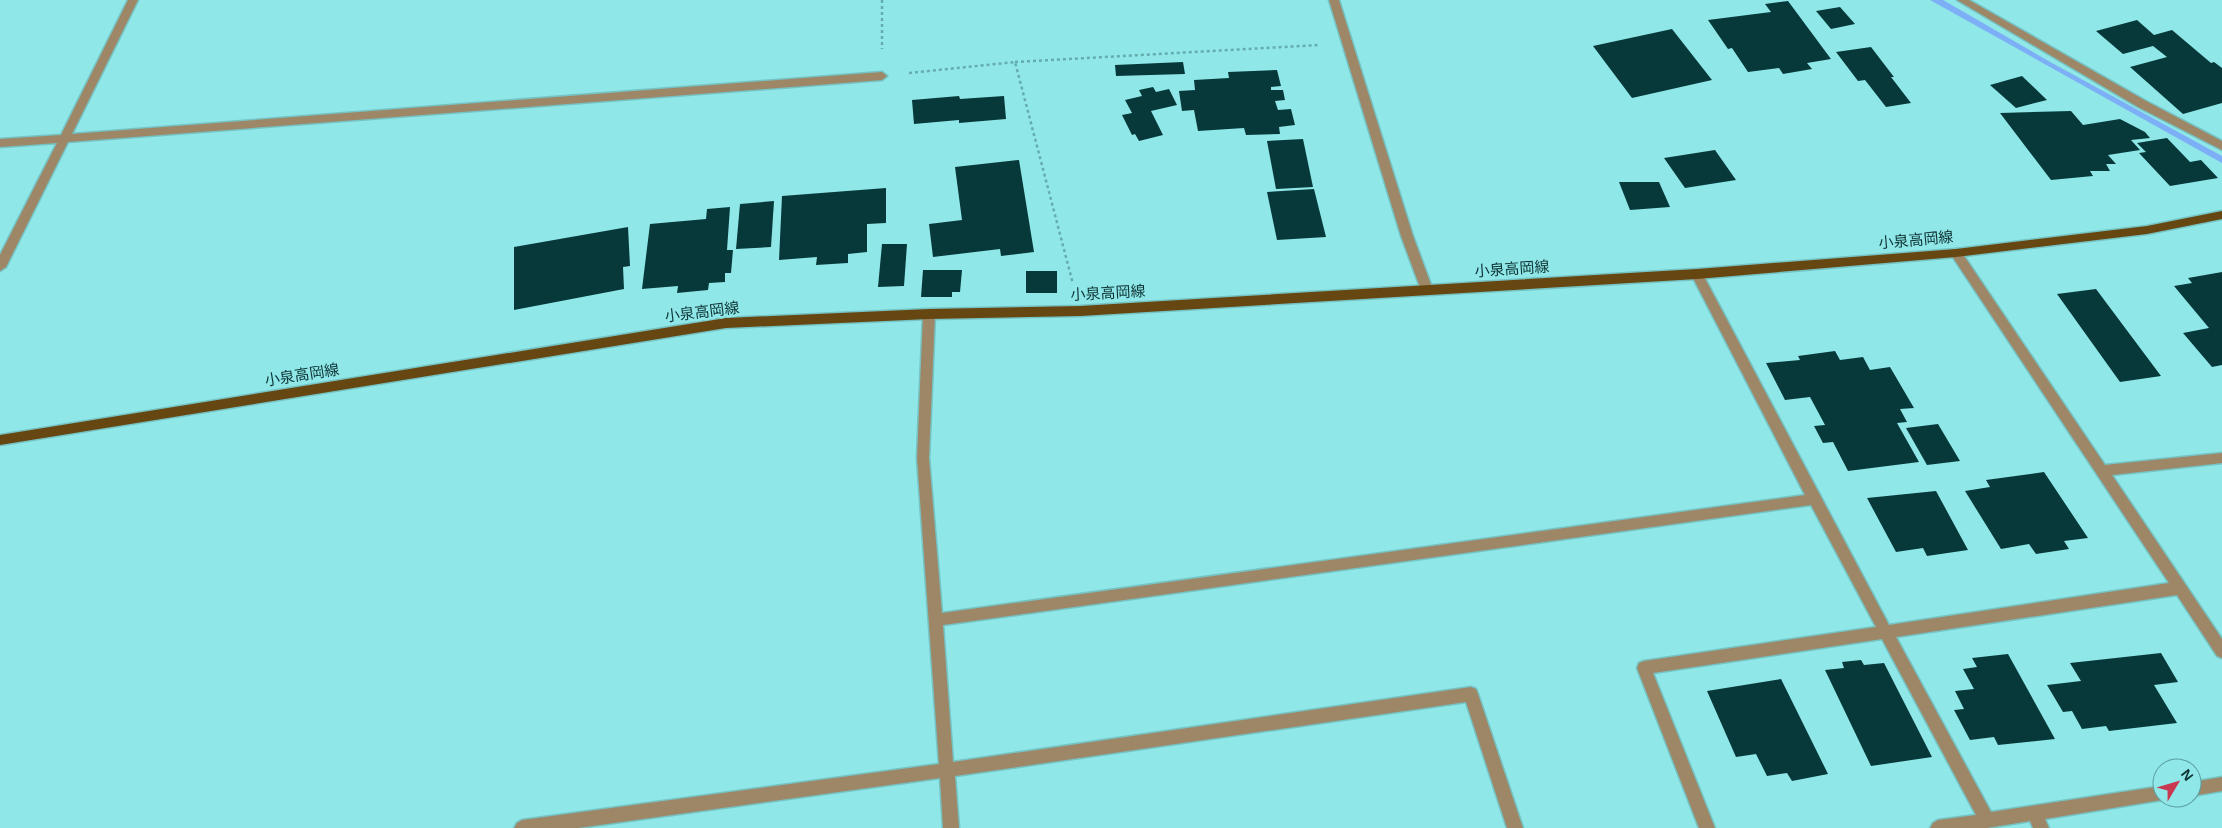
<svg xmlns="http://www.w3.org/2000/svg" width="2222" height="828" viewBox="0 0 2222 828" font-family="Arial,'Noto Sans JP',sans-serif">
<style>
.water{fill:#7caff6}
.building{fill:#07393a}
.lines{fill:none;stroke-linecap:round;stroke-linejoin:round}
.minor-casing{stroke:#76c3c4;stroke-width:3}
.major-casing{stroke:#76c3c4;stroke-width:3}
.path{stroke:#65acad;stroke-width:2.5;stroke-dasharray:3 3;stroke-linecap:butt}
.minor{fill:#9d8767;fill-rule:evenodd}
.major{fill:#664711;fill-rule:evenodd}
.labels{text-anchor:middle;stroke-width:5;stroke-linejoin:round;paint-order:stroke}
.street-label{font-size:15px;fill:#0d3334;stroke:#90e7e8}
</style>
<rect width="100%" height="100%" fill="#90e7e8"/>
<!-- water -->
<polygon class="water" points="1930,0 1943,0 2052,63 2222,156 2222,163"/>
<!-- building -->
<g class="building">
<polygon points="1788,1 1831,59 1807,63 1812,69 1783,74 1779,68 1748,72 1732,48 1728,49 1708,20 1771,12 1765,4"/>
<polygon points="1840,7 1855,24 1831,29 1816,11"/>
<polygon points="2137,20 2154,35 2172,30 2211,63 2214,62 2222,68 2222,103 2183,114 2130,67 2167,57 2153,46 2123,54 2096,31"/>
<polygon points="1672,29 1712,80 1632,98 1593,46"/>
<polygon points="1871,47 1894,77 1891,77 1911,103 1886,107 1865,80 1858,81 1836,52"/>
<polygon points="1183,62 1185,74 1116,76 1115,65"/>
<polygon points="1277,70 1281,86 1271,87 1271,90 1283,90 1285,100 1275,101 1278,110 1291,109 1295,125 1279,127 1280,134 1246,135 1244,128 1198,131 1194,110 1182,111 1179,91 1195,90 1194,80 1229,78 1228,72"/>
<polygon points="2022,76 2047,100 2016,108 1990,85"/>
<polygon points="1153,87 1156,92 1169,89 1177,105 1151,111 1163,135 1139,141 1135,134 1132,135 1122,115 1132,113 1125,100 1142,96 1139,90"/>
<polygon points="959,96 960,99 1004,96 1006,119 959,123 959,120 914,124 912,100"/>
<polygon points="2071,111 2083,125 2120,119 2145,132 2150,138 2131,140 2140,150 2108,155 2116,164 2106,164 2110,171 2090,171 2093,176 2051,180 2000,113"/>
<polygon points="2167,138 2190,162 2201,160 2218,178 2170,186 2139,153 2146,152 2137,143"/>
<polygon points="1303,139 1313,187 1276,189 1267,141"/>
<polygon points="1715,150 1736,180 1685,188 1664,158"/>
<polygon points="1019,160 1034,252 1001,256 1000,249 933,257 929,224 962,220 955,167"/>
<polygon points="1619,182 1659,182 1670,207 1630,210"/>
<polygon points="886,188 886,223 867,224 867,252 848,254 848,263 816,265 817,257 779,260 782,196"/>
<polygon points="1314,189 1326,237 1277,240 1267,192"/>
<polygon points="774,201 771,247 736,249 740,204"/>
<polygon points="730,207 727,250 733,250 731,273 725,273 725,282 709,283 708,290 677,293 678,286 642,289 650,224 706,219 707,209"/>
<polygon points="628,227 630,266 623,267 624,289 514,310 514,247"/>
<polygon points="882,244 907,244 904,286 878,287"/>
<polygon points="923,270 962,270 960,292 952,292 952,297 921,297"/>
<rect x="1026" y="271" width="31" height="22"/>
<polygon points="2222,272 2222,365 2212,367 2183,333 2209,328 2174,286 2192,283 2188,278"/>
<polygon points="2096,289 2161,376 2120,382 2057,294"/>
<polygon points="1835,351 1840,360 1863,357 1870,370 1890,367 1914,408 1900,409 1907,422 1897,423 1919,462 1848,471 1833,442 1823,443 1814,426 1825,425 1810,397 1785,400 1766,363 1800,360 1798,356"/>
<polygon points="1938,424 1960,461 1927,465 1906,428"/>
<polygon points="2044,472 2088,538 2064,541 2069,549 2036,554 2029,544 2001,549 1965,491 1990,487 1986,480"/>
<polygon points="1936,491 1968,550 1927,556 1923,548 1896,552 1867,498"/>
<polygon points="2161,653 2178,682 2154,685 2177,723 2109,731 2106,726 2082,729 2072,711 2063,712 2047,685 2081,681 2070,663"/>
<polygon points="2008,654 2055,739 1998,745 1994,737 1970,740 1954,710 1964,709 1955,691 1974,689 1963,669 1977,667 1972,658"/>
<polygon points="1861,660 1864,665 1884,663 1932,757 1871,766 1825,670 1844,668 1842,662"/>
<polygon points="1781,679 1828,774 1792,781 1787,773 1767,776 1756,754 1736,757 1707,691"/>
</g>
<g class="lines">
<defs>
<g id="minor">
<polygon points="128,0 138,0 72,134 882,72 887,76 882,80 68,142 6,267 0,271 0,255 57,143 0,147 0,139 61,135"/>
<polygon points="1329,0 1339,0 1413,236 1433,290 1431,293 1423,293 1421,290 1401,236"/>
<polygon points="1957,0 1969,0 2146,101 2222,141 2222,150 2138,107"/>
<polygon points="1956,249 1960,250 2105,465 2222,453 2222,463 2112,475 2222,639 2222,658 2217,656 2177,595 1896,637 1991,812 2162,786 2162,798 2167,798 2162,800 2045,819 2049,828 2033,828 2030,821 1987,828 1930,828 1933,823 1938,820 1976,815 1882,639 1653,673 1715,828 1699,828 1637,668 1639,663 1644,661 1876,627 1811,505 943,625 953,762 1471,687 1476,689 1478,694 1523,828 1507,828 1466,702 955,776 959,828 943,828 940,778 578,828 514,828 517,823 522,820 939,764 917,458 923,314 929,309 935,314 929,458 942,613 1805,495 1691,274 1697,269 1701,271 1889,625 2169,583 1952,256 1950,253 1952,250"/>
<polygon points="2222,777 2222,791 2192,796 2192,782"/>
</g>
<polygon id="major" points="2222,211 2222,219 2147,234 1956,257 1697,279 1080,316 929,319 726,328 0,445 0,435 726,318 929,309 1080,306 1697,269 1956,249 2147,226"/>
</defs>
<!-- minor casing -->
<use href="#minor" class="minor-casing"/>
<!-- major casing -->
<use href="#major" class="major-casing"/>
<!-- path -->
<g class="path">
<polyline points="882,0 882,49"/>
<polyline points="1015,62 1319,45"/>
<polyline points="909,73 1015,62 1073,284"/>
</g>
<!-- minor -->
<use href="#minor" class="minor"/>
<!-- major -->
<use href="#major" class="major"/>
</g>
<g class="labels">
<!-- street labels -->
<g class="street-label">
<text transform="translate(1916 240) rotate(-5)" y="5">小泉高岡線</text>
<text transform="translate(1512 269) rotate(-4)" y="5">小泉高岡線</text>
<text transform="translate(1108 293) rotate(-3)" y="5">小泉高岡線</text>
<text transform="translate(702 312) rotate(-7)" y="5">小泉高岡線</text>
<text transform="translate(302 375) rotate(-9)" y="5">小泉高岡線</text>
</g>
</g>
<!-- north arrow -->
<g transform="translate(2177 783) rotate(52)"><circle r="24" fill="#90e7e8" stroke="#5c9fa0"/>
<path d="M0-4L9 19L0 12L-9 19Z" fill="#c8384e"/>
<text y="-8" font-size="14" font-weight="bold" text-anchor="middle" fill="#0d3334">N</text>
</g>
</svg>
